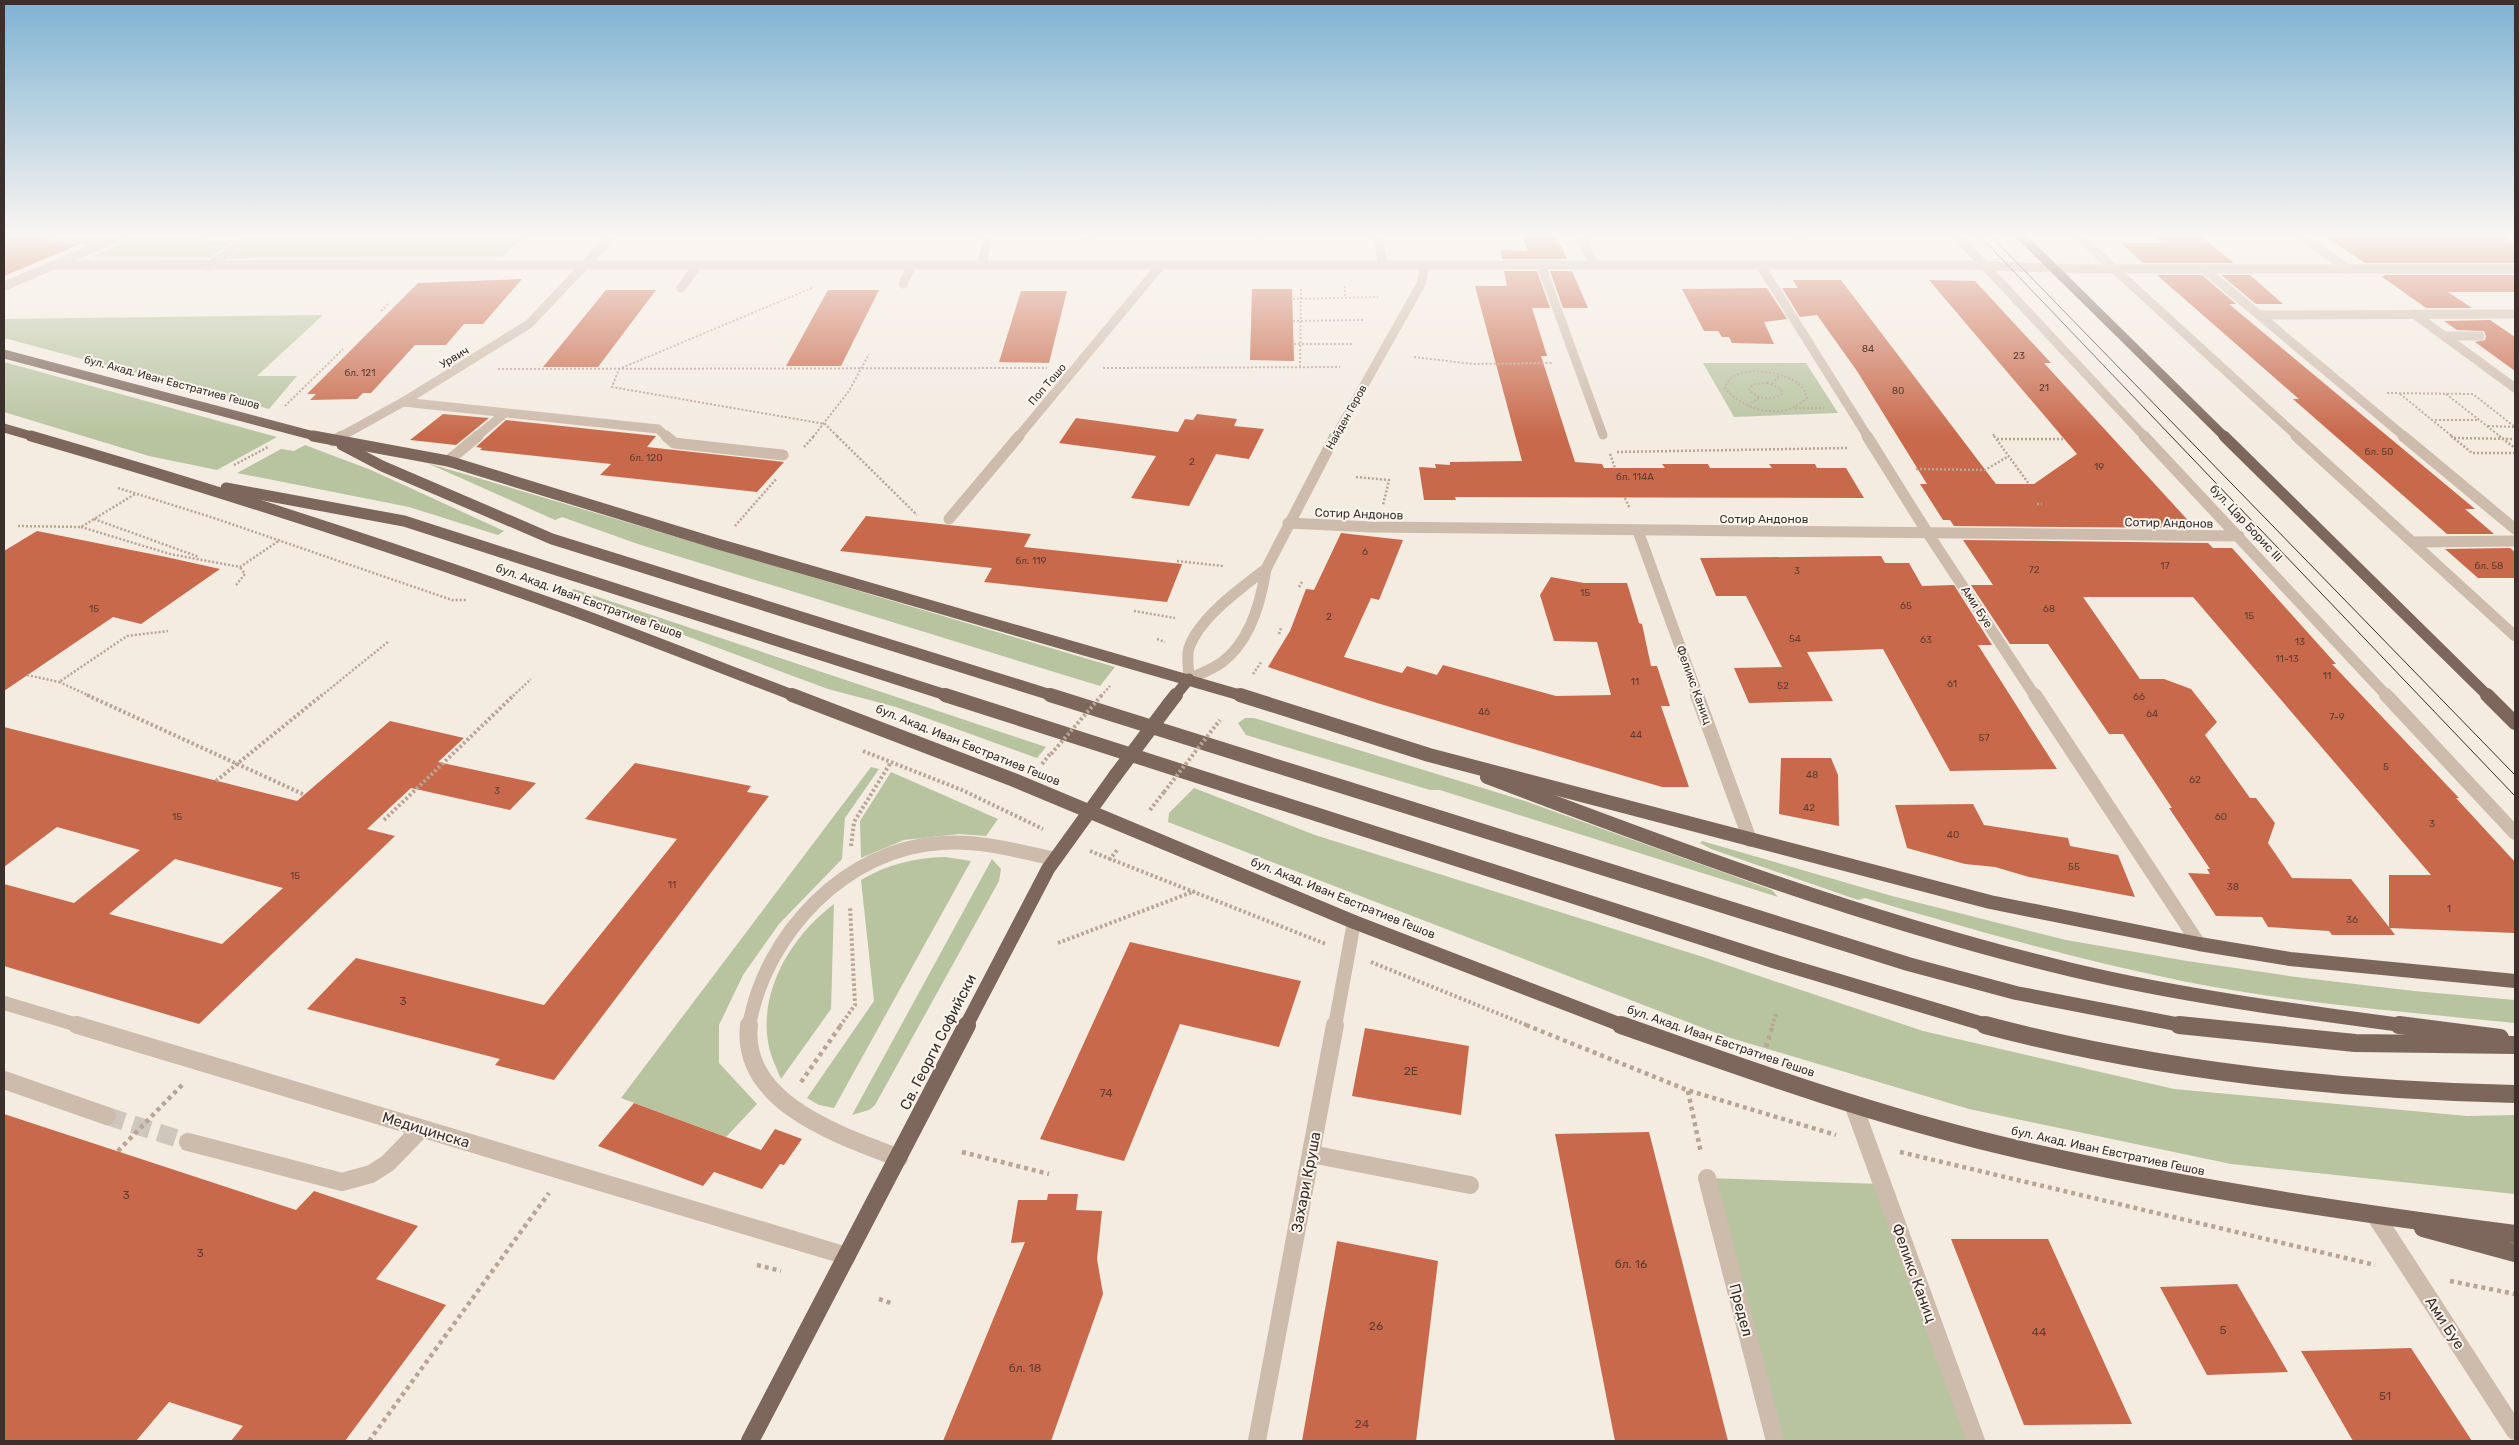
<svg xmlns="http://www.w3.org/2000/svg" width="2519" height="1445" viewBox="0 0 2519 1445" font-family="Rubik,sans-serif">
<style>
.green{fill:#b8c4a0}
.building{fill:#c8694b;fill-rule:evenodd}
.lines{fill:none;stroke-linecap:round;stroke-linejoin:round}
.minor-tunnel{stroke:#cfc6bd;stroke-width:18;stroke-dasharray:18 9;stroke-linecap:butt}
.path-far3{stroke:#b9a596;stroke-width:2;stroke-dasharray:2 2;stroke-linecap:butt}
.path-far2{stroke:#b9a596;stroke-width:2.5;stroke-dasharray:2 2;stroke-linecap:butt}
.path-far1{stroke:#b9a596;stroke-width:4;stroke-dasharray:2.5 2.5;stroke-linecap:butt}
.path{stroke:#b9a596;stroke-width:4.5;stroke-dasharray:4 4;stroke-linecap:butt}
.minor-far3{stroke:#cdbbac;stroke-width:9}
.minor-far2{stroke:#cdbbac;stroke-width:11}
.minor-far1{stroke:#cdbbac;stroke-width:14}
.minor{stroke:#cdbbac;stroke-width:18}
.major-far3{stroke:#7d675c;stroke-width:9}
.major-far2{stroke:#7d675c;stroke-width:11}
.major-far1{stroke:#7d675c;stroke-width:14}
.major{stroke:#7d675c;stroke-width:18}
.tram{stroke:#3b302b;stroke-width:1}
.path-bridge-far1{stroke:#b9a596;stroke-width:2.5;stroke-dasharray:2 2;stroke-linecap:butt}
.path-bridge{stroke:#b9a596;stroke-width:4;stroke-dasharray:2.5 2.5;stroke-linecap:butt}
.major-bridge{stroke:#7d675c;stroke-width:14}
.labels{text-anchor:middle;stroke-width:4;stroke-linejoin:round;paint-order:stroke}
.number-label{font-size:10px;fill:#5e3e33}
.far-street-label{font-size:11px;fill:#3b302b;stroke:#fbf5ee}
.street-label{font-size:12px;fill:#3b302b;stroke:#fbf5ee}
.near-number-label{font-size:12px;fill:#5e3e33}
.near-street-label{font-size:15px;fill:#3b302b;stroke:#fbf5ee}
</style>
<rect width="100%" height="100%" fill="#f4ebe1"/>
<!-- green -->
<g class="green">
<polygon points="146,233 214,233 201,242 232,242 210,258 89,257"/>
<polygon points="265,233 527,233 502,257 229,258"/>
<rect x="1085" y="233" width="202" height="3"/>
<polygon points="323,315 257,376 297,376 269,409 4,338 4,319"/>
<polygon points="4,362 277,437 217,470 149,456 4,412"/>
<polygon points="1703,363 1806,363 1838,413 1734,417"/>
<polygon points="305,445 371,470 504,531 498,535 409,507 237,473 281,449 294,451"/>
<polygon points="427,463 1115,667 1100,686 638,544 562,517 555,520"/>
<polygon points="574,589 1046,747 1037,758 896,707 828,689 568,592"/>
<polygon points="1245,718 1254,718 1525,801 1772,890 1778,897 1440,790 1430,790 1246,735 1238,723"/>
<polygon points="871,767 879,769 845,818 842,859 779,924 743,975 719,1025 719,1063 757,1104 726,1137 621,1098"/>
<polygon points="891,772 998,819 986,836 959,834 904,840 861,858 860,821"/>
<polygon points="1194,788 1315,835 1700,956 1923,1031 2174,1089 2467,1116 2515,1115 2515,1194 2231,1164 1969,1109 1724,1036 1168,822 1169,813"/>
<path d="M1702,841L1892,896L2066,940L2187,961L2296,977L2414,991L2515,1000V1023C2404,1012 2292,1003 2182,981C2075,959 1970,929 1865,898L1858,900L1711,849L1700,843Z"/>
<path d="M945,857L971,861L834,1108L819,1105L807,1098L874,1001L861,880C888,864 914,858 945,857Z"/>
<polygon points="992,859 1001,869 999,881 875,1105 869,1110 852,1115"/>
<path d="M834,904L831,1009L781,1079C777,1069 771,1057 769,1047C757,992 792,935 834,904Z"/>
<polygon points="1707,1178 1881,1184 1976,1441 1775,1441"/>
</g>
<!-- building -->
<g class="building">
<polygon points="4,233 41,233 46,239 78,245 4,276"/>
<polygon points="1521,233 1555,233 1567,259 1502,259 1501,250 1528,251"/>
<polygon points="2320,233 2497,233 2515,243 2515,263 2365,263"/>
<polygon points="2151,234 2198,234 2234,263 2143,263 2121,243 2162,243"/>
<polygon points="1504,271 1537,271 1550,308 1532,308 1547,356 1541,356 1575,462 1602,464 1604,468 1665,468 1662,464 1708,464 1710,468 1772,468 1769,464 1815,464 1817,468 1846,468 1864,498 1455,497 1456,500 1424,500 1419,467 1436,468 1435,464 1450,465 1450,462 1522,461 1475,286 1507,286"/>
<polygon points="1550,271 1572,271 1588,308 1563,308"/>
<polygon points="2157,275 2202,275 2236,304 2229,304 2475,509 2465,509 2494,534 2447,534 2293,399 2299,399"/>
<polygon points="2221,275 2250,275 2283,304 2256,304"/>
<polygon points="2384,275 2515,275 2515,292 2448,292 2472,308 2426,308 2381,276 2385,276"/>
<polygon points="522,279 483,324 464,324 446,345 415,345 371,393 363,393 357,399 310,400 316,394 307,394 418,283"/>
<polygon points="1793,280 1841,280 1996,484 2034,484 2077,454 1929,280 1975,281 2051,363 2044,363 2195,528 1954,526 1950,520 1943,520 1920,484 1927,484 1857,371 1817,315 1800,317 1782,288 1798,288"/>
<polygon points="1767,288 1787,319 1764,322 1774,344 1732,343 1729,337 1722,337 1718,331 1704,331 1682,289"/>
<polygon points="1252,289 1292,289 1294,361 1250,360"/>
<polygon points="606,290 656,290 598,367 543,367"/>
<polygon points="828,290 879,290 841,366 786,366"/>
<polygon points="1021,291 1067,291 1049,363 999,362"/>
<polygon points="2490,320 2515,337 2515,371 2475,342 2485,340 2486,336 2484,331 2457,330 2444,321"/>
<polygon points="443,414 489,418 456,445 410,440"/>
<polygon points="1197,414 1237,419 1234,426 1264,429 1249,459 1216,454 1189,506 1131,498 1156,456 1059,443 1076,418 1178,432 1185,419 1193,420"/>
<polygon points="506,420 656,436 647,447 784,462 757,492 600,475 611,464 480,450 482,448 476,447"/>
<polygon points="866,516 1031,534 1024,547 1182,564 1167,602 984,582 992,568 840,551"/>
<polygon points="37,531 166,557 220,569 141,624 113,617 4,691 4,551"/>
<polygon points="1341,533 1403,540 1379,600 1371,598 1344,657 1402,673 1407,666 1437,675 1443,665 1556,696 1611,695 1597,642 1554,641 1540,595 1551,577 1584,583 1627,583 1639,623 1642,624 1651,666 1657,666 1670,706 1661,706 1689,787 1662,787 1377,703 1268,667 1290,631 1306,589 1314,590"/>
<path d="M1963,540L2208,543L2213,548H2232L2336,664H2332L2459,798H2456L2515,862V933L2390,928L2395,935H2332L2329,931L2268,927L2262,917L2216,916L2188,873L2210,874L2207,869H2210L2169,808H2172L2123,734H2109L2048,644H2010L1971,585H1993ZM2083,597H2193L2431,875H2389V927L2351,879L2292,878L2268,843L2275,823L2256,798H2250L2205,735L2217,722L2191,689L2164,679H2140Z"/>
<polygon points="2510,548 2515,552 2515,578 2478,578 2445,549"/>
<polygon points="1881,556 1885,563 1909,563 1922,586 1954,585 1992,645 1978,645 2057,769 1950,771 1883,649 1807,652 1833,701 1749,703 1734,668 1782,667 1746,596 1716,596 1700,558"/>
<path d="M390,721L464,738L438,762L536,783L510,810L411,788L367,829L395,836L199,1024L4,966V884L74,903L140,850L57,827L4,867V727L297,801ZM175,859L283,888L222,944L109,914Z"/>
<polygon points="1781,758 1831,758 1838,775 1839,826 1779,814"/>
<polygon points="635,763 751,786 747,792 769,796 554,1080 495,1065 500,1059 307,1009 356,958 544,1005 677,839 585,819"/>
<polygon points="1973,804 1984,825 2068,838 2070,846 2118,855 2135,897 2029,877 1995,867 1965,864 1907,848 1895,805"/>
<polygon points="1130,942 1301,981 1279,1047 1180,1024 1124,1161 1040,1139"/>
<polygon points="1365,1028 1469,1046 1461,1115 1352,1096"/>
<polygon points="634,1103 761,1150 775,1129 802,1139 784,1165 780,1164 762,1189 714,1172 703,1186 598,1146"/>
<polygon points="4,1114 296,1210 314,1191 418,1226 376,1279 446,1305 345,1441 231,1441 243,1426 169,1402 136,1441 4,1441"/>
<polygon points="1649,1132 1716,1394 1728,1441 1615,1441 1555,1134"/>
<polygon points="1048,1194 1078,1194 1076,1210 1102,1211 1097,1259 1103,1294 1051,1441 943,1441 1025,1242 1011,1243 1018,1200 1047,1200"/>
<polygon points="1951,1239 2048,1239 2132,1424 2024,1425"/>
<polygon points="1337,1241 1438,1261 1416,1441 1302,1441"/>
<polygon points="2237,1284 2288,1372 2207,1375 2160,1287"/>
<polygon points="2411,1348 2472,1441 2353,1441 2301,1351"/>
</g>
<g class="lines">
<!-- minor-tunnel -->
<polyline class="minor-tunnel" points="107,1116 188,1142"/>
<!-- path-far3 -->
<g class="path-far3">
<polyline points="321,233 326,243"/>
<polyline points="1256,233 1266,243"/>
<polyline points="1896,233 1933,234"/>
<polyline points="1885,238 1902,234"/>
<polyline points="1080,241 1113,233"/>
<polyline points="420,242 430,233"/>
<polyline points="488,242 499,233"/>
<polyline points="1080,242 1081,233"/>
<polyline points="524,243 534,233"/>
<polyline points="1345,286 1345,298"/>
<polyline points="812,288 619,369 612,387 825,424 838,437"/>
<polyline points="1293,299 1378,297"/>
<polyline points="381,311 389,303"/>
<polyline points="1293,321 1365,320"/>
<polyline points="1294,344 1353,344"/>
<polyline points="1414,357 1473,364 1553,363"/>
<polyline points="1300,367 1301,287"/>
<polyline points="1103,368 1340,367"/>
<polyline points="498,369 1047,368"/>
<path d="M1753,371C1771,372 1803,376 1807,398C1783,421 1745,412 1725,388C1729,374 1741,373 1753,371Z"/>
<path d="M1767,383L1781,389L1782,394C1770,401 1759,399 1749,390L1753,384Z"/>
<polyline points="1772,384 1780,375"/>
<polyline points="2387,393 2473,394 2515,427"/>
<polyline points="2400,394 2453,437"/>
<polyline points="2446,394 2501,437"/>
<polyline points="285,406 343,349"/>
<polyline points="1748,406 1759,397"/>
<polyline points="1795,408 1824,408"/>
<polyline points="2431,420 2479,420"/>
<polyline points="2488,426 2515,427"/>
<polyline points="1993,434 1995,437"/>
<polyline points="813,437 849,391 869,354"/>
</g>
<!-- path-far2 -->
<g class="path-far2">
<polyline points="837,436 917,515"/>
<polyline points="1994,436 2029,484"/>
<polyline points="2451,436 2472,453 2515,453"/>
<polyline points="2499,436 2515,448"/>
<polyline points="2454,438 2515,439"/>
<polyline points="1997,439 2064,439"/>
<polyline points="804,447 814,436"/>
<polyline points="1617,452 1848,448"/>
<polyline points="1610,454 1615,468"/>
<polyline points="234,465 268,447"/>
<polyline points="1916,469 1985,470 2009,456"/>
<polyline points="1356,477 1389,480 1383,505"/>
<polyline points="118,488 211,517 452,600 466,600"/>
<polyline points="1625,498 1629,507"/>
<polyline points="2037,504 2042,504"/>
<polyline points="94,519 199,557"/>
<polyline points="18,526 81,527 135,494"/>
<polyline points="735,526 777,478"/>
<polyline points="81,527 170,554 240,567 280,540"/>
<polyline points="1177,561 1223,566"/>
<polyline points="236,585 245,574 240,567"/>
<polyline points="1299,587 1302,582"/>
<polyline points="1134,611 1175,618"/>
<polyline points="1279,634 1281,628"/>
<polyline points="1157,639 1165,642"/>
<polyline points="1253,674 1262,661"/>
<polyline points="27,675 59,682"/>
<polyline points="90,696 59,682 127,636 168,631"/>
<polyline points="321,696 389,641"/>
<polyline points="513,696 531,679"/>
</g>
<!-- path-far1 -->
<g class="path-far1">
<polyline points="87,695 305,795"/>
<polyline points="863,751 962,790 1043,829"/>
<polyline points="1042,764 1050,754"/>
<polyline points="216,781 322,695"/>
<polyline points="1150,810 1164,792"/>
<polyline points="384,820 514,695"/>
<polyline points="851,846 854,822 891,762"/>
<polyline points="1090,851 1326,944"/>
<polyline points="1109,860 1118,849"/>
<polyline points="1058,943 1195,891"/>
<polyline points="1371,962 1529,1026"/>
<polyline points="840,1026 855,1005 850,906"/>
<polyline points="1772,1026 1776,1014"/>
</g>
<!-- path -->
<g class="path">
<polyline points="1526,1025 1687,1090 1836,1135"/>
<polyline points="1766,1047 1773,1025"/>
<polyline points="801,1082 841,1025"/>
<polyline points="1688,1091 1701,1153"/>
<polyline points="118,1151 182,1085"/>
<polyline points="962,1152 1049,1174"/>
<polyline points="1900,1152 2375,1265"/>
<polyline points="757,1265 781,1271"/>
<polyline points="2450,1281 2515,1294"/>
<polyline points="879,1299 891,1303"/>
<polyline points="369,1441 549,1193"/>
</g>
<!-- minor-far3 -->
<g class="minor-far3">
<polyline points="47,233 103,244"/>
<polyline points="1377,233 1383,265"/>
<polyline points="1579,233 1594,265"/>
<polyline points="1798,233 1802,238"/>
<polyline points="1954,233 2145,437"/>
<polyline points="2075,233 2298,437"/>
<polyline points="2297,233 2348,269"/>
<polyline points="53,265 1968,265 2079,269 2515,269"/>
<polyline points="982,265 989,233"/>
<polyline points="1541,265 1603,435"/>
<polyline points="1760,265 1868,437"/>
<polyline points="208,266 257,233"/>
<polyline points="2204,269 2405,437"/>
<polyline points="903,284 912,265"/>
<polyline points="4,286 130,233"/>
<polyline points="681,288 697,266"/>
<polyline points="2414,314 2515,388"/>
<polyline points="2259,315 2515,314"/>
<polyline points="2444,336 2480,336"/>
<polyline points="403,402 658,429 667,437"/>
<polyline points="340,437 403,402 529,324 615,233"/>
<polyline points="476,437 505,413"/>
<polyline points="1018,437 1161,265"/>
<polyline points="1335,437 1421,284 1425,265"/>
</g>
<!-- minor-far2 -->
<g class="minor-far2">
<polyline points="666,436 674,443 783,455"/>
<polyline points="1867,436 1927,532 2035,696"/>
<polyline points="2144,436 2387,696"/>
<polyline points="2296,436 2515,636"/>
<polyline points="2403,436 2515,529"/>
<polyline points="333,441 342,436"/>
<polyline points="448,461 478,436"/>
<polyline points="949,519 1019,436"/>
<polyline points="1288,523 1371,527 2239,536"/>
<polyline points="1638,531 1698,696"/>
<polyline points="2414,542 2515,541"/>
<path d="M1266,569C1261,602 1249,643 1221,663C1211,670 1199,674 1189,679C1189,669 1186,658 1189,648C1199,618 1241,588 1266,569Z"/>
<polyline points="1266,569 1335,436"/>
</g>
<!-- minor-far1 -->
<g class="minor-far1">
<polyline points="1697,695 1750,840"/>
<polyline points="2035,695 2199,944"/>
<polyline points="2386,695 2515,833"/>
<polyline points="4,1003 81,1026"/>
<path d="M749,1026C765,934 846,848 942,843C980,840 1018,851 1055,859"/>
<polyline points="1335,1026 1354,922"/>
</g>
<!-- minor -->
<g class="minor">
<polyline points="77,1025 847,1256"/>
<path d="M749,1025C740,1103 841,1136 899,1158"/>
<polyline points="4,1080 107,1116"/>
<polyline points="1853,1104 1976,1441"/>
<polyline points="188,1142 342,1182 371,1174 388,1163 421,1129"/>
<polyline points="1311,1154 1470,1185"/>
<polyline points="1707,1178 1775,1441"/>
<polyline points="2375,1215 2515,1431"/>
<polyline points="1257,1441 1335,1025"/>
</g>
<!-- major-far3 -->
<g class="major-far3">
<polyline points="2018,233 2225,437"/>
<polyline points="4,354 318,437"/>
<polyline points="4,428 35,437"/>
</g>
<!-- major-far2 -->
<g class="major-far2">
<path d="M31,436C211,488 390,546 567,609C644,637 719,667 795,696"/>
<polyline points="313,436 448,461 718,544 1243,696"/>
<polyline points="2224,436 2488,696"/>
<polyline points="342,445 382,466 552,539 1054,696"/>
<polyline points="226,488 404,521 949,696"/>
<polyline points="1175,696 1189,679"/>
</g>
<!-- major-far1 -->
<g class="major-far1">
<polyline points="792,695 1014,780 1354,922 1624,1026"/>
<polyline points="945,695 1773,961 1990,1026"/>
<polyline points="1050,695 1908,964 2016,993 2186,1026"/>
<polyline points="1240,695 1429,755 1990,902 2199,944 2290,959 2515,981"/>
<polyline points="2487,695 2515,723"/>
<polyline points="1169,704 1176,695"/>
<path d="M1487,777C1679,850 1872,922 2072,970C2182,996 2296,1011 2409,1026"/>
<polyline points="966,1026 1048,869 1115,776"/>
</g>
<!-- major -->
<g class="major">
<path d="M1621,1025C1746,1069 1871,1114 2000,1145C2169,1186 2343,1211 2515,1234"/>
<path d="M1985,1025C2159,1071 2335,1090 2515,1094"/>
<polyline points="2179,1025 2355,1043 2515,1045"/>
<polyline points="2399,1025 2500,1038"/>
<polyline points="2423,1228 2515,1253"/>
<polyline points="750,1441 967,1025"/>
</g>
<!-- tram -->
<g class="tram">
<polyline points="1977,233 2515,796"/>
<polyline points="1988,233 2515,775"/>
</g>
<!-- path-bridge-far1 -->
<polyline class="path-bridge-far1" points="1101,696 1110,686"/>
<!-- path-bridge -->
<g class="path-bridge">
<polyline points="1051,754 1102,695"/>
<polyline points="1164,792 1220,720"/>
</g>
<!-- major-bridge -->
<polyline class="major-bridge" points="1115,776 1169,704"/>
</g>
<!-- sky -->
<linearGradient id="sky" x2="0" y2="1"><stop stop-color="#7eb2d2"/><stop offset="0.54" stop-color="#faf6f2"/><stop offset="1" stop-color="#faf6f2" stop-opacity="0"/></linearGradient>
<rect width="2519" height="435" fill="url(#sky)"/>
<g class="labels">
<!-- number labels -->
<g class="number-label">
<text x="1868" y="352">84</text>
<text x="2019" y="359">23</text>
<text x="360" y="376">бл. 121</text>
<text x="2044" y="391">21</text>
<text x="1898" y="394">80</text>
<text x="2379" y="455">бл. 50</text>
<text x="646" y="461">бл. 120</text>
<text x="1192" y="465">2</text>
<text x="2099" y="470">19</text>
<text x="1635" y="480">бл. 114А</text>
<text x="1365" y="555">6</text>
<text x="1031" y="564">бл. 119</text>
<text x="2165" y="569">17</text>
<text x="2489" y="569">бл. 58</text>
<text x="2034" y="573">72</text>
<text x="1797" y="574">3</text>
<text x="1585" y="596">15</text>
<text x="1906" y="609">65</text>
<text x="94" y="612">15</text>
<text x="2049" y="612">68</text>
<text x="2249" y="619">15</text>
<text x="1329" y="620">2</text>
<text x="1795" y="642">54</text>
<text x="1926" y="643">63</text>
<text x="2300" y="645">13</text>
<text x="2287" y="662">11-13</text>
<text x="2327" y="679">11</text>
<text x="1635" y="685">11</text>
<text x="1952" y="687">61</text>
<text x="1783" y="689">52</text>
<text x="2139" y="700">66</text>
<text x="1484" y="715">46</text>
<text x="2152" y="717">64</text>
<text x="2337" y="720">7-9</text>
<text x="1636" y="738">44</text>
<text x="1984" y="741">57</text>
<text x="2386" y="770">5</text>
<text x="1812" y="778">48</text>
<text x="2195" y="783">62</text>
<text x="497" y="794">3</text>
<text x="1809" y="811">42</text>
<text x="177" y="820">15</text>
<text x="2221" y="820">60</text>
<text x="2432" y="827">3</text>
<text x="1953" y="838">40</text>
<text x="2074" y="870">55</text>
<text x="295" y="879">15</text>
<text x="672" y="888">11</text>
<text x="2233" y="890">38</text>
<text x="2449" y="912">1</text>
<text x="2352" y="923">36</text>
</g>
<!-- far-street labels -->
<g class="far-street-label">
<text transform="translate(454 357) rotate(-31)" y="4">Урвич</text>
<text transform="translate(172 382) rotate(15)" y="4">бул. Акад. Иван Евстратиев Гешов</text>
<text transform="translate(1047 384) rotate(-49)" y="4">Поп Тошо</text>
<text transform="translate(1346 417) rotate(-61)" y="4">Найден Геров</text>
</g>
<!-- street labels -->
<g class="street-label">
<text transform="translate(1359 514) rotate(2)" y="4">Сотир Андонов</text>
<text x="1764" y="523">Сотир Андонов</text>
<text transform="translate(2169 523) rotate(1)" y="4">Сотир Андонов</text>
<text transform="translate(2246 523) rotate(47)" y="4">бул. Цар Борис III</text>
<text transform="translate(589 601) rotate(20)" y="4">бул. Акад. Иван Евстратиев Гешов</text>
<text transform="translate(1977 607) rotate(57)" y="4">Ами Буе</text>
<text transform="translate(1694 685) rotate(70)" y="4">Феликс Каниц</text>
<text transform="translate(968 745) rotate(22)" y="4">бул. Акад. Иван Евстратиев Гешов</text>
<text transform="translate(1343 898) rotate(22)" y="4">бул. Акад. Иван Евстратиев Гешов</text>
<text transform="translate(1721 1041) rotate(19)" y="4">бул. Акад. Иван Евстратиев Гешов</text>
<text transform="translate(2108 1151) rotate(12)" y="4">бул. Акад. Иван Евстратиев Гешов</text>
</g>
<!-- near-number labels -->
<g class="near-number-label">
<text x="403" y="1005">3</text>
<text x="1411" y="1075">2Е</text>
<text x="1106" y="1097">74</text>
<text x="126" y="1199">3</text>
<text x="200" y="1257">3</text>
<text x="1631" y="1268">бл. 16</text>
<text x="1376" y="1330">26</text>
<text x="2223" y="1334">5</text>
<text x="2039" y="1336">44</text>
<text x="1025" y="1372">бл. 18</text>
<text x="2385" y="1400">51</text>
<text x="1362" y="1428">24</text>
</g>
<!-- near-street labels -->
<g class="near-street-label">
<text transform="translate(938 1042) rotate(-63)" y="5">Св. Георги Софийски</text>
<text transform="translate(426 1130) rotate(17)" y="5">Медицинска</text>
<text transform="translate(1306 1182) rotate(-79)" y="5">Захари Круша</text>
<text transform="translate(1914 1273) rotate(70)" y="5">Феликс Каниц</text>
<text transform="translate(1741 1310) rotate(75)" y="5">Предел</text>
<text transform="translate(2445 1323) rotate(57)" y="5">Ами Буе</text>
</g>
</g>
<!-- border -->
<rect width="2519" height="1445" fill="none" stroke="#3b302b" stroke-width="10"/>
</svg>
